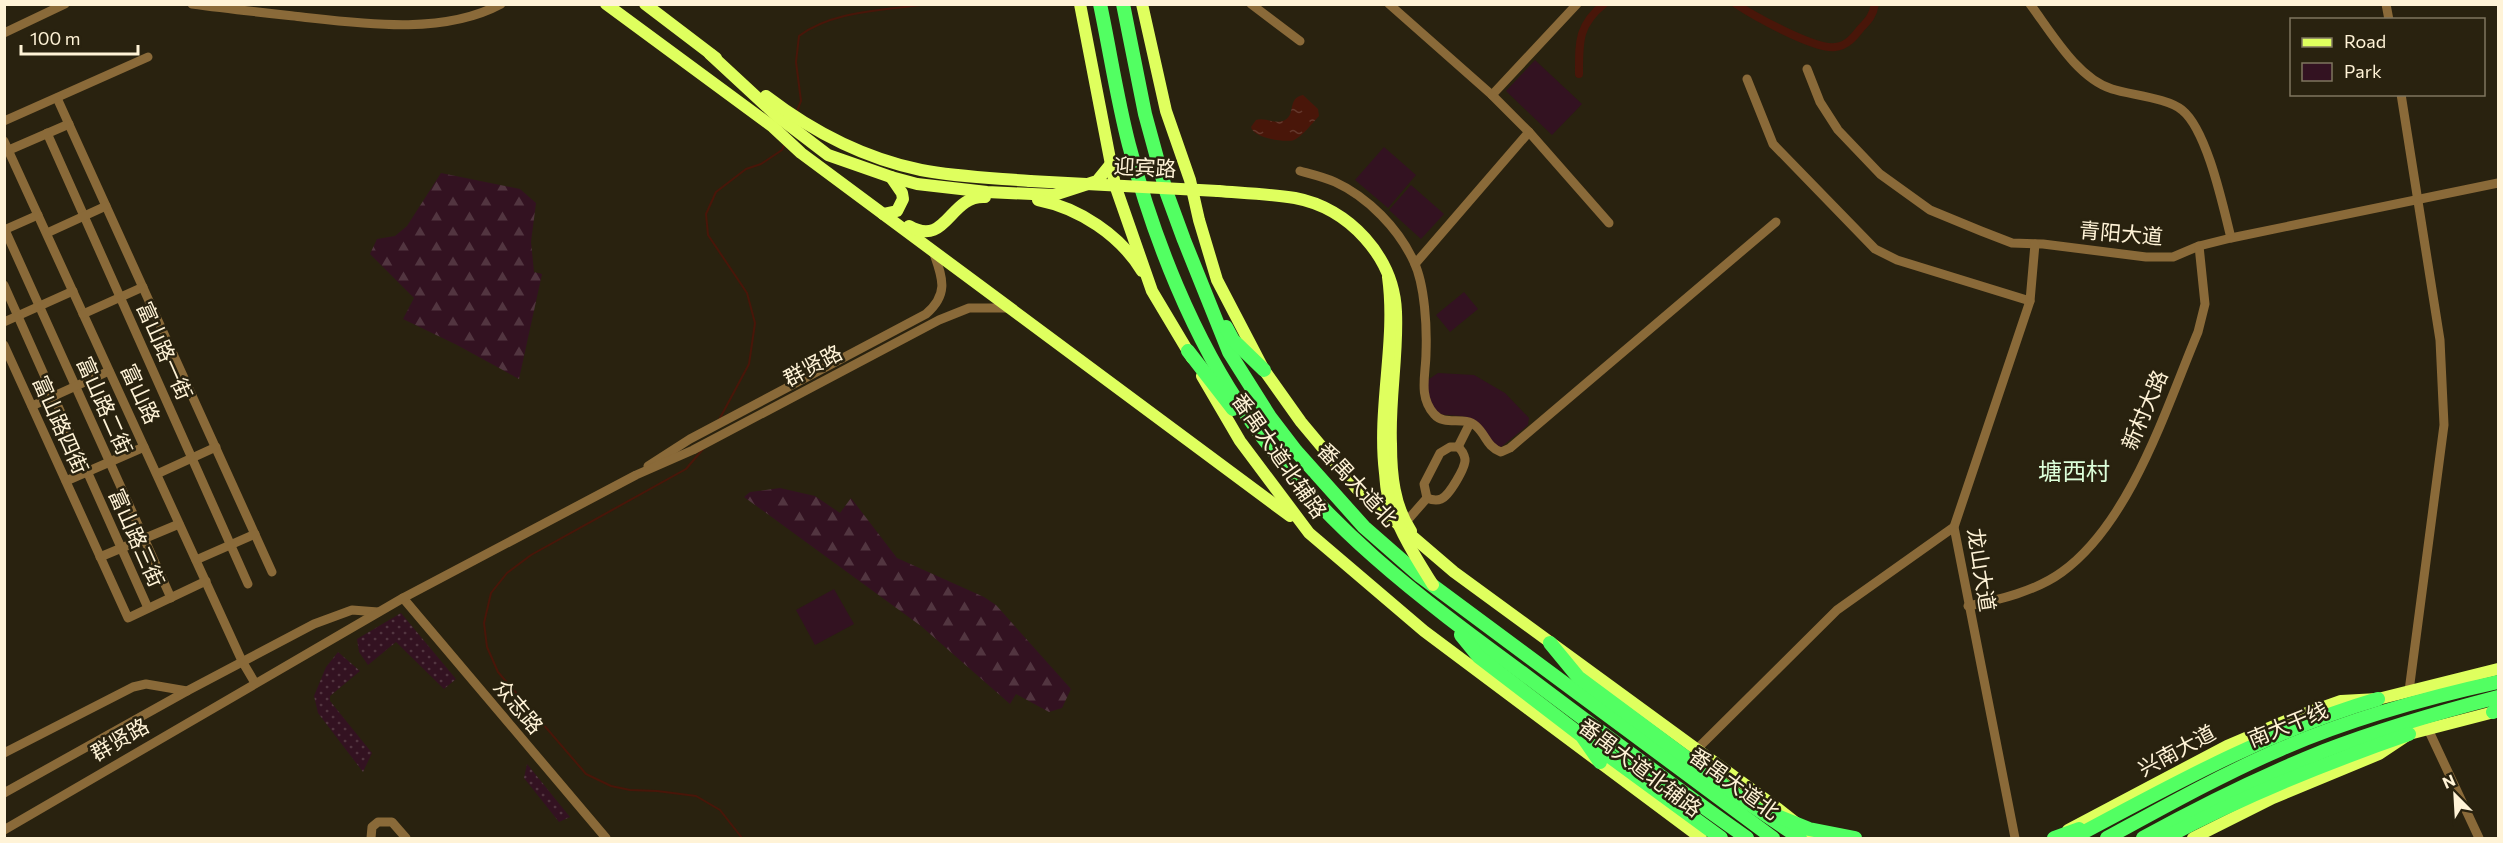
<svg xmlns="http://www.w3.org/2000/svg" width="2503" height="843" viewBox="0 0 2503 843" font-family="Commissioner,'Noto Sans SC',sans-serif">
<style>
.grass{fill:url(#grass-dots)}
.forest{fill:url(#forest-firs)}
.park{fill:#331221}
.water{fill:url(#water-ripples)}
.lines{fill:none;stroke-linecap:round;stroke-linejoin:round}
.stream{stroke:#491609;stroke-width:2}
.canal{stroke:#491609;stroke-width:8}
.minor{stroke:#8a6a39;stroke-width:9}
.major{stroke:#dfff5e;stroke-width:12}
.highway{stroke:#52ff62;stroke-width:14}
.major-bridge{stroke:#dfff5e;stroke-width:12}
.highway-bridge{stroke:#52ff62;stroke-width:14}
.labels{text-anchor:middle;stroke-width:5;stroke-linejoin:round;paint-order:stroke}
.street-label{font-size:21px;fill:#fff3d7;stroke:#29220f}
.quarter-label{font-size:24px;fill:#dcffd9;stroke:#29220f}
</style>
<defs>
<pattern id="grass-dots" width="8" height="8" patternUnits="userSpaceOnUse" patternTransform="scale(1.5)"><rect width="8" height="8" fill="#331221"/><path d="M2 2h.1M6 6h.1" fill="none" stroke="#523540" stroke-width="1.8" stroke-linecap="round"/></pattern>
<pattern id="forest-firs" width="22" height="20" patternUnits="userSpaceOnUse" patternTransform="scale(1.5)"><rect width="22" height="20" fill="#331221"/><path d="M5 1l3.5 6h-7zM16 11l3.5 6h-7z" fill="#523540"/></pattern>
<pattern id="water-ripples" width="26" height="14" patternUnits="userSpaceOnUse" patternTransform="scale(1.5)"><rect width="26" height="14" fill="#491609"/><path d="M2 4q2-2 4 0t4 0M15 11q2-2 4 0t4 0" fill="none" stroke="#64382c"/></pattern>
</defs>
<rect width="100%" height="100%" fill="#29220f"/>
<!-- grass -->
<g class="grass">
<polygon points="401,613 456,679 444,689 396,642 368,665 359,652 357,639"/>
<polygon points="338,652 360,671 330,696 330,701 372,753 363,772 318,713 314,696 326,667"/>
<polygon points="527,764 570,817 559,822 524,778"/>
</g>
<!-- forest -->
<g class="forest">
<polygon points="441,173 520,189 536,203 531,242 534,272 542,274 519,379 457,345 403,319 414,298 370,254 377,239 395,236 407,226"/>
<polygon points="780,488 815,496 840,513 851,498 897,558 984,597 996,605 1071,689 1062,708 1049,712 1016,694 1010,704 921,626 744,497 750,492"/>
</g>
<!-- park -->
<g class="park">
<polygon points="1535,60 1582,104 1552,135 1506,91"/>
<polygon points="1384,147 1416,175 1388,208 1355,180"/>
<polygon points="1411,185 1444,214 1421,239 1389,210"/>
<polygon points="1464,292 1478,309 1450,332 1436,315"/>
<path d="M1438,373L1474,375L1505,393L1529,418L1528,425L1501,447C1485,441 1487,428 1476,421C1451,407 1427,431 1428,380Z"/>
<polygon points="834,589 854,624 815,645 796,610"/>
</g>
<!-- water -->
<path class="water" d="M1303,95L1318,109L1319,116C1312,123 1303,136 1294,140C1285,143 1253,138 1251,127L1256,120C1265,117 1276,125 1285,120C1296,114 1287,98 1303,95Z"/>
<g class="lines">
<!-- stream -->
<g class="stream">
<path d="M797,111L801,101L796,62L799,36C834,10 884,11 926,4"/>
<polyline points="719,420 749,364 755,323 747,293 708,235 706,214 716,192 746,169 761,164 782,150 784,145"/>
<polyline points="703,449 686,469 531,555 507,573 491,593 484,623 487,647 498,672 586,774 611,786 630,790 657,791 696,796 720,810 742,838"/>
</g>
<!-- canal -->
<g class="canal">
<path d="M1736,4C1754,16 1815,50 1835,47C1847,46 1854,37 1861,28C1869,20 1873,15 1875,4"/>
<path d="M1579,74C1579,42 1578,25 1604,4"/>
</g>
<!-- minor -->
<g class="minor">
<path d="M192,4C229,9 266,13 302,17C364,24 444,35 501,4"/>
<polyline points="1251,4 1300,41"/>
<polyline points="1389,4 1492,95 1529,132 1609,223"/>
<path d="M2030,4C2051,32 2077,78 2112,89C2131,95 2168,98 2182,110C2207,130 2223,206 2231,238"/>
<polyline points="2386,4 2389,20"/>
<polyline points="4,33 65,4"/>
<polyline points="1807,69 1820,102 1838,130 1880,174 1930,210 1981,231 2012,243 2043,244 2146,257 2173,257 2199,246 2231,238 2498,183"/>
<polyline points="1747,79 1773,144 1875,249 1897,260 2030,301"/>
<polyline points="2401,94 2440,340 2444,425 2409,691"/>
<polyline points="1492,95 1577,4"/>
<polyline points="57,98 272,572"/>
<polyline points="4,121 148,57"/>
<polyline points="47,133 248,584"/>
<polyline points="4,141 242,661 255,683"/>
<polyline points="9,150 69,124"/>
<path d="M1300,171C1311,174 1324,177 1335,182C1368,197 1399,229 1414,262C1425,285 1427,328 1426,353C1426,374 1418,396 1434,414C1445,427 1464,415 1476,426C1487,436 1486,446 1501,452L1510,448L1776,222"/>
<polyline points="4,230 38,215"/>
<polyline points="5,230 171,598"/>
<polyline points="47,233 106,206"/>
<polyline points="1415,264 1529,132"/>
<polyline points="4,285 148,608"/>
<polyline points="83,314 143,287"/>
<polyline points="4,322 73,291"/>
<polyline points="4,345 128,618 206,581"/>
<polyline points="32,406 109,371"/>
<path d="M1450,447H1458C1462,450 1464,454 1465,459C1466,467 1449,496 1441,499C1436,501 1432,500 1427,498L1424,484L1440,453Z"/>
<polyline points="1458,447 1470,423"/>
<path d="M648,466L690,439L926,314C950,293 942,277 933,251"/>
<polyline points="157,474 216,447"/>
<polyline points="66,481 144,447"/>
<polyline points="1405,523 1427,498"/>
<polyline points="100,557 179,524"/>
<polyline points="196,560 255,534"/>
<polyline points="403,598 606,838"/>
<path d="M1968,606C1999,600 2036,591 2062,572C2131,522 2166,408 2198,332L2205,304L2199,246"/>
<polyline points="2428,729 2479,838"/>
<polyline points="1696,750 1837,610 1954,527"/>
<polyline points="4,753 133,687 146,684 187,691"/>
<polyline points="4,793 187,691 314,624 352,610 378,612"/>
<polyline points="4,830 403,598 636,475 693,450 939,320 969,308 1009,308"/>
<polyline points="371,838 372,827 378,822 392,822 406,838"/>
<polyline points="2015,838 1954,527 2030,301 2035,244"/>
</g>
<!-- major -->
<g class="major">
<polyline points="606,4 773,127 801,153 1290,516"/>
<polyline points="645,4 716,58"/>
<polyline points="1080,4 1115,185 1152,291 1192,358"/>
<polyline points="1142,4 1166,111 1190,180 1199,220 1217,280 1264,370 1301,422 1357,489 1454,572 1777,808 1815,838"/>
<polyline points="710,54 777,116 828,155 891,177 917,184 987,192 1054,195 1097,181 1110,165"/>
<path d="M766,96C813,132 863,158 921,170C957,177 994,178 1030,181"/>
<path d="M1218,191C1243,193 1270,194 1295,198C1349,208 1394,257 1396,312C1398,356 1389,400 1391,444C1391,474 1394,506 1411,531"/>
<path d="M1038,200C1079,208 1120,235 1142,271"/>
<polyline points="883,214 897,211 903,199 902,193 891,177"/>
<path d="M909,226C947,248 949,195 985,197"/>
<polyline points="1202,376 1240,441 1309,533 1424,631 1701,838"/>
<polyline points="2068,830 2227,746 2293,718 2341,701 2378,699 2498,669"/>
<polyline points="2193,838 2273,798 2379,754 2409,734 2498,711"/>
</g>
<!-- highway -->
<g class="highway">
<path d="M1100,4C1110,51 1117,99 1129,145C1153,237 1193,339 1248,417C1322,525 1420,598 1525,675C1598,730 1672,785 1747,838"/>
<polyline points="1123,4 1145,114 1166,191 1184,240 1229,352 1270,417 1296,451 1364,527 1420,576 1773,838"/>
<polyline points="1226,327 1233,340 1264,370"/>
<polyline points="1188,351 1233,409"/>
<polyline points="1461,635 1479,657 1582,736 1600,762"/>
<polyline points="2493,712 2498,709"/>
<polyline points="1590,742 1721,838"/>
<polyline points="2054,838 2079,829"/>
<path d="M2073,838C2172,785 2269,731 2378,699"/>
<path d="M2107,838C2164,807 2221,775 2281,749C2350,719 2425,698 2498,682"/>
<path d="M2143,838C2201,806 2262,776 2324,751C2381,729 2440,712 2498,697"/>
<path d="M2165,838C2243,796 2325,763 2409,734"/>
</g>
<!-- major-bridge -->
<g class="major-bridge">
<polyline points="1030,181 1218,191"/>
<path d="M1388,277C1397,342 1377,407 1385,473C1386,482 1386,492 1389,500C1399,531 1416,558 1433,585"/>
</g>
<!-- highway-bridge -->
<g class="highway-bridge">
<polyline points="1550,643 1578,677 1742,799 1800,838"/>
<polyline points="1777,816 1809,829 1855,838"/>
</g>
</g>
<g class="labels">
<!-- street labels -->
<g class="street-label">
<text transform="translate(1145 168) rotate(3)" y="7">迎宾路</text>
<text transform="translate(2121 234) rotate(5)" y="7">青阳大道</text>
<text transform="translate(164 351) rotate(66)" y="7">富山路一街</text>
<text transform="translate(813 366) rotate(-28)" y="7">群贤路</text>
<text transform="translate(140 394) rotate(65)" y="7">富山路</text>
<text transform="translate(104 406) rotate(66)" y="7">富山路二街</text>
<text transform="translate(2145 410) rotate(-67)" y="7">新村大路</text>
<text transform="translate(60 425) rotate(66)" y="7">富山路四街</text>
<text transform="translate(1279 456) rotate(55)" y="7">番禺大道北辅路</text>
<text transform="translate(1357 485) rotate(47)" y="7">番禺大道北</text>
<text transform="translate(136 538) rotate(66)" y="7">富山路三街</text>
<text transform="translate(1981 570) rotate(81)" y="7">龙山大道</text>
<text transform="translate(518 707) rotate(50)" y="7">众志路</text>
<text transform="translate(2288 725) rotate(-22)" y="7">南大干线</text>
<text transform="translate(120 740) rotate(-30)" y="7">群贤路</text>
<text transform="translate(2177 751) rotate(-28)" y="7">兴南大道</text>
<text transform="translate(1640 768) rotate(37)" y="7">番禺大道北辅路</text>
<text transform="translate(1734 784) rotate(36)" y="7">番禺大道北</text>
</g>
<!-- quarter labels -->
<g class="quarter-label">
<text x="2074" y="480">塘西村</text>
</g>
</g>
<!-- border -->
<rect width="2503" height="843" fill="none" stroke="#fff3d7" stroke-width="12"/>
<!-- legend -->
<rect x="2290" y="18" width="195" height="78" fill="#29220f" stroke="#7f765f" stroke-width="1.5"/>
<rect x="2302" y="38" width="30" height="9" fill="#dfff5e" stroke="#7f765f" stroke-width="1.5"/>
<text x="2344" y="48" font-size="18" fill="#fff3d7">Road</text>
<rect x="2302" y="63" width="30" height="18" fill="#331221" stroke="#7f765f" stroke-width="1.5"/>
<text x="2344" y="78" font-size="18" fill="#fff3d7">Park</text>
<!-- north arrow -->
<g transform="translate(2455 795) rotate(336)" stroke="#29220f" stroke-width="4.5" paint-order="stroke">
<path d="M0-4.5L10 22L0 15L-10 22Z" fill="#fff3d7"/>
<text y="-9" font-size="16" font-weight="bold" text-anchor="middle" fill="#fff3d7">N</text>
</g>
<!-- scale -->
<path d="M21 45v9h117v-9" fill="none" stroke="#fff3d7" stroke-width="3"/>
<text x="30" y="45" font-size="18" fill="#fff3d7" stroke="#29220f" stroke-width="4.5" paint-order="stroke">100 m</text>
</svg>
